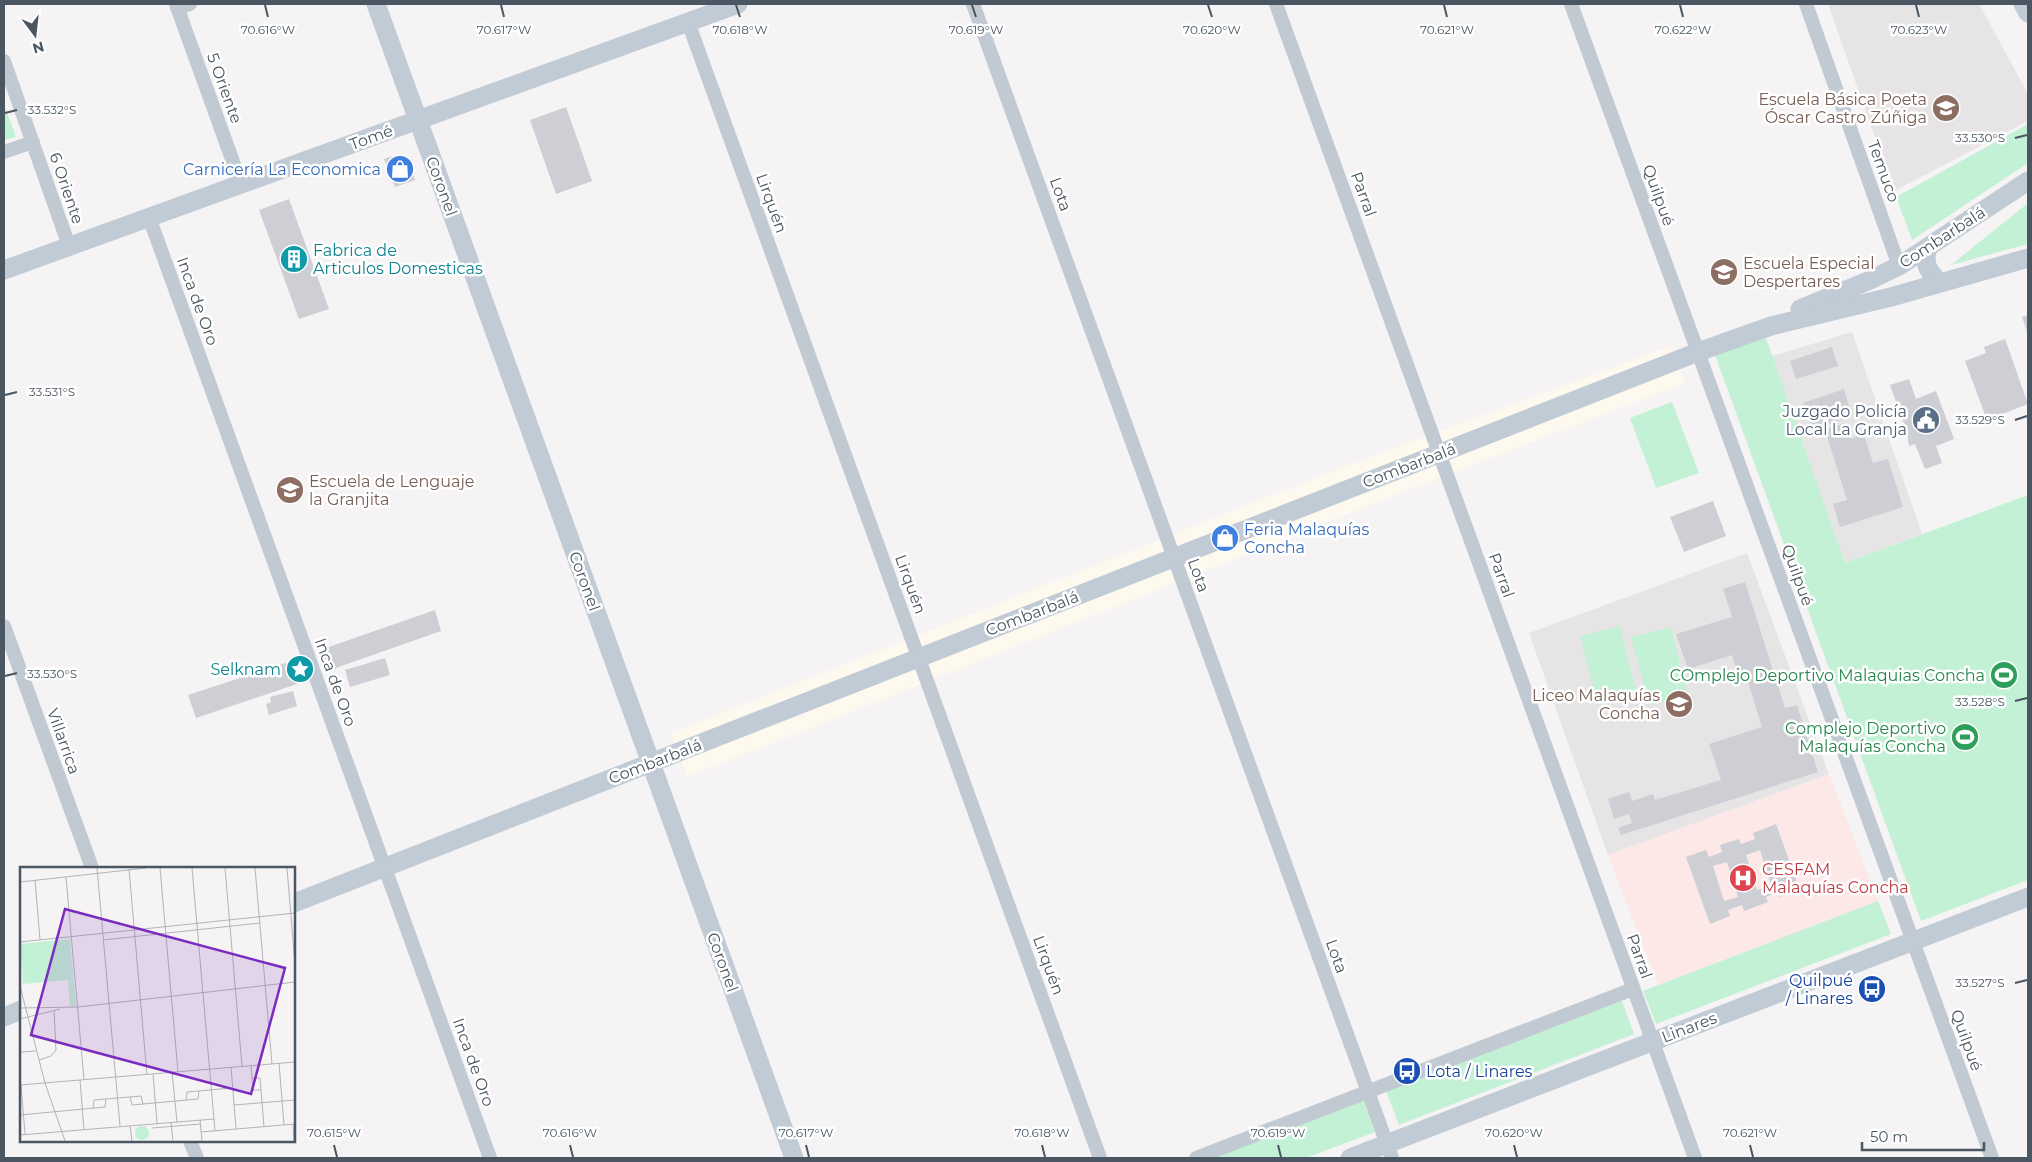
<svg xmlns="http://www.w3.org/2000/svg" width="2032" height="1162" viewBox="0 0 2032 1162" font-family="Montserrat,sans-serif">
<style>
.commercial{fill:#fdf9ef}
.education{fill:#e6e4e5}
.medical{fill:#fce8e6}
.green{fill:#c3f1d5}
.building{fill:#cdcfd5;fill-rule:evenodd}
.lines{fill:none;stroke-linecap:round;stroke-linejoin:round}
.street{stroke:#c1cad2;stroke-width:14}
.secondary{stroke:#c1cbd6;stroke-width:19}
.ticks{fill:none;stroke:#4a5661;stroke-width:2}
.labels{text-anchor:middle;stroke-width:5;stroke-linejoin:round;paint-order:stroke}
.street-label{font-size:16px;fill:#4a5661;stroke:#fff}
.education-label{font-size:16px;fill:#785e54;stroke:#fff;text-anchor:end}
.shop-label{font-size:16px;fill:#366cbe;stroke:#fff;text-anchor:end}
.culture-label{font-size:16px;fill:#0d838f;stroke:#fff;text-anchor:start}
.service-label{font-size:16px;fill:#4e5e75;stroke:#fff;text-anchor:end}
.leisure-label{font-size:16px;fill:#27864d;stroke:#fff;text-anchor:end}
.health-label{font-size:16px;fill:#be3a42;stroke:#fff;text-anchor:start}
.transit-label{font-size:16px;fill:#164399;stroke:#fff;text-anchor:end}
.inset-road{fill:none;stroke:#b1b4b9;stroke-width:1}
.view{fill:#7b2cbf;fill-opacity:0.15;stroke:#7b2cbf;stroke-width:2.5}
.inset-edge{fill:none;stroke:#4a5661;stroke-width:2.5}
.ticks-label{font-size:12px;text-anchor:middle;fill:#4a5661;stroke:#fff;stroke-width:5;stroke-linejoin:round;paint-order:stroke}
</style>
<rect width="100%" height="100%" fill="#f5f3f3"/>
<!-- commercial -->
<polygon class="commercial" points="1671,346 1685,383 1429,482 687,777 671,733 1338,469"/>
<!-- education -->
<g class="education">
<polygon points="1828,4 1979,4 2028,94 2028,121 1894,191"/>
<polygon points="1852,332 1922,534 1845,563 1772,356"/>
<polygon points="1747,553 1829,774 1608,855 1529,633"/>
</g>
<!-- medical -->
<polygon class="medical" points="1829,774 1878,901 1658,985 1608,855"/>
<!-- green -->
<g class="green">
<polygon points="4,104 16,137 4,140"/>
<polygon points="2028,124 2028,163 1912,240 1896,197"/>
<polygon points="2028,203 2028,244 1951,265"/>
<polygon points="1766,338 1845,563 2028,495 2028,880 1921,921 1715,355"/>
<polygon points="1672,402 1699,473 1656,488 1630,418"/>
<polygon points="1620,626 1637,695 1598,705 1580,636"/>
<polygon points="1671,627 1688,696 1649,705 1631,637"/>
<polygon points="1878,901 1891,934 1656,1024 1643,991"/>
<polygon points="1622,1001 1634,1034 1399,1125 1386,1091"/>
<polygon points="1362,1098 1375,1132 1306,1158 1205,1158"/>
</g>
<!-- building -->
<g class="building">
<polygon points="566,107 592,181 556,194 530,120"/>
<polygon points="397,155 407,158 415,180 395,187 384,159"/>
<polygon points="289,199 329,309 299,319 259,210"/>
<polygon points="2028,315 2028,334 2022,317"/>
<polygon points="2005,339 2028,404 1987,420 1965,361 1986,353 1984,347"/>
<polygon points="1832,347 1838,366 1796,379 1790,361"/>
<polygon points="1909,379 1916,399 1936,391 1954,439 1936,446 1942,463 1925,469 1915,444 1909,446 1906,425 1896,412 1899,410 1890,385"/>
<polygon points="1844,389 1852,416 1812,430 1803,403"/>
<polygon points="1845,423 1850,439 1864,435 1873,463 1888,459 1903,507 1840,527 1833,504 1847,500 1825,430"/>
<polygon points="1713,501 1726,536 1684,552 1670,517"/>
<polygon points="1745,582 1785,708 1797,705 1818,772 1621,835 1618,828 1632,823 1629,814 1614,819 1608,799 1629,792 1632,801 1653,794 1655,800 1721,780 1709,744 1762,727 1748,682 1741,684 1732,655 1688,669 1676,634 1732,617 1723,589"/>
<polygon points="435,610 441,631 333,669 330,661 325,663 320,650"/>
<polygon points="385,658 390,675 350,687 345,670"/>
<polygon points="289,662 297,684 196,718 188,695"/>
<polygon points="293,691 297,706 269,715 266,704 271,702 270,697"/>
<path d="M1776,824L1800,890L1780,897L1778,892L1766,897L1768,902L1744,911L1742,905L1728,910L1730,916L1710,924L1686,857L1706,850L1709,857L1722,852L1720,845L1739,839L1741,844L1755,839L1753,833ZM1760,850L1771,885L1757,890L1746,855ZM1727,862L1738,897L1724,901L1713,866Z"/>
</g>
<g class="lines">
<!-- street -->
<g class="street">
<polyline points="176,4 241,184"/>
<polyline points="973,4 1392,1158"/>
<polyline points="1276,4 1695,1158"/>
<polyline points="1571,4 1992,1158"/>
<polyline points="1806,4 1899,266"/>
<polyline points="177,8 190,4"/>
<polyline points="688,22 1100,1158"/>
<polyline points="4,61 69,246"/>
<polyline points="4,152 33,142"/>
<polyline points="149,217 490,1158"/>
<polyline points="4,626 92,868"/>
<polyline points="190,1141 197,1158"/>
<polyline points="1196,1158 1633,989"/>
</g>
<!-- secondary -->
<g class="secondary">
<polyline points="376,4 794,1158"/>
<polyline points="2023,4 2028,13"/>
<path d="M1928,247C1923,264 1928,271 1939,282"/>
<polyline points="4,270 738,4"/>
<polyline points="1800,309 1868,281 1899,266 2028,181"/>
<polyline points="294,903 1698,352 1771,326 1891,297 2028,258"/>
<polyline points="4,1017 21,1010"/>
<polyline points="1350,1158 2028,897"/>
</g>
</g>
<!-- ticks -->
<path class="ticks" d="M265,5L268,17M501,5L504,17M736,5L740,17M972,5L976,17M1208,5L1212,17M1444,5L1447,17M1680,5L1683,17M1916,5L1919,17M5,113L17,110M2015,138L2027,135M5,395L17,392M2015,420L2027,416M5,676L17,673M2015,701L2027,698M2015,983L2027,980M334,1145L337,1157M570,1145L573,1157M806,1145L809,1157M1042,1145L1045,1157M1278,1145L1281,1157M1514,1145L1517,1157M1750,1145L1753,1157"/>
<!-- icons -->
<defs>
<symbol id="school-disc" viewBox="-11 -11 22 22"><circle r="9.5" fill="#8d6e63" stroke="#fff"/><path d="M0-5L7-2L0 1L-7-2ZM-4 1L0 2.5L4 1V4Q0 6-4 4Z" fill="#fff"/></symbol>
<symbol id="shop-disc" viewBox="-11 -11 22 22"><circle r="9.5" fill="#3f7fe0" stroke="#fff"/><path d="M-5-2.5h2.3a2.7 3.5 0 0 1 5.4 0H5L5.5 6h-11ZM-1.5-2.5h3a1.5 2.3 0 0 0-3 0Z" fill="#fff"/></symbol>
<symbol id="building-disc" viewBox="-11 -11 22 22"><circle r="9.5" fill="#0f9aa8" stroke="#fff"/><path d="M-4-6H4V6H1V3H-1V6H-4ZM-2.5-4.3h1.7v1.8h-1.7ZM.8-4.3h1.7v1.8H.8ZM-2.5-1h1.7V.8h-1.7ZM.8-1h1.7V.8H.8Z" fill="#fff"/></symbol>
<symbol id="civic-disc" viewBox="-11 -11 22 22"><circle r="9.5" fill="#5c6f8a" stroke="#fff"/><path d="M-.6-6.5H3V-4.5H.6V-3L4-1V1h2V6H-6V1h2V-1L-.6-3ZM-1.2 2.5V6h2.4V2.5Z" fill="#fff"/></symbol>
<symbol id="sight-disc" viewBox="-11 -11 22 22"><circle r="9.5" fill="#0f9aa8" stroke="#fff"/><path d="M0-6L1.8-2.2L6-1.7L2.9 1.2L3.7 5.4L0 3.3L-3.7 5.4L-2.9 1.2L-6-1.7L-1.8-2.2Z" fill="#fff"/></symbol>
<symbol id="stadium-disc" viewBox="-11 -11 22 22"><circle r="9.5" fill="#2e9e5b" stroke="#fff"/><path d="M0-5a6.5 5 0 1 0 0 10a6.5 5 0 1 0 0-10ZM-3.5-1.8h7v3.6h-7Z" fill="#fff"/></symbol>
<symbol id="hospital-disc" viewBox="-11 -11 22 22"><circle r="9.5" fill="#e0444e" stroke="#fff"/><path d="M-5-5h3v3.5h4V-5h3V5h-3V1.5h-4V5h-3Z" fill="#fff"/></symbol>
<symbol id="bus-disc" viewBox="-11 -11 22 22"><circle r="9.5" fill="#1a4fb4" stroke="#fff"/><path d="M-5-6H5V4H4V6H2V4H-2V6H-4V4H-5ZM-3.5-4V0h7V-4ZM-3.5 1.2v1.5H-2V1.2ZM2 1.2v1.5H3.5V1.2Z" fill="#fff"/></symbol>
</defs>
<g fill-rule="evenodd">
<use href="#school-disc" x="1930" y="92" width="32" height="32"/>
<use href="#shop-disc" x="384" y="153" width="32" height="32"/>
<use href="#building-disc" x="278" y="243" width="32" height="32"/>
<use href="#school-disc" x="1708" y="256" width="32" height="32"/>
<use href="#civic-disc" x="1910" y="404" width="32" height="32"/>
<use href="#school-disc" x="274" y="474" width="32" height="32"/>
<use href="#shop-disc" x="1209" y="522" width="32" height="32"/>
<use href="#sight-disc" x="284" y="653" width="32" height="32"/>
<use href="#stadium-disc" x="1988" y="659" width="32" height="32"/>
<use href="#school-disc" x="1663" y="688" width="32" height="32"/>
<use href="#stadium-disc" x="1949" y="721" width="32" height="32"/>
<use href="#hospital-disc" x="1727" y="862" width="32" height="32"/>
<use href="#bus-disc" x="1856" y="973" width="32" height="32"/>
<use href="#bus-disc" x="1391" y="1055" width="32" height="32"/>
</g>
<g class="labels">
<!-- street labels -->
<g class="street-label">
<text transform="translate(225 88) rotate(70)" y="6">5 Oriente</text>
<text transform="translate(371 137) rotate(-20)" y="6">Tomé</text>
<text transform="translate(1884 171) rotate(70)" y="6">Temuco</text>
<text transform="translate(442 186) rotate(70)" y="6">Coronel</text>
<text transform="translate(67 188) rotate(71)" y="6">6 Oriente</text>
<text transform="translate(1061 194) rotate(70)" y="6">Lota</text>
<text transform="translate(1364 194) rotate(70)" y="6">Parral</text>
<text transform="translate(1659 195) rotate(70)" y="6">Quilpué</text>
<text transform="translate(772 203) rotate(70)" y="6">Lirquén</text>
<text transform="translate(1942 237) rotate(-33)" y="6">Combarbalá</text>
<text transform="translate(198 301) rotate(70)" y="6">Inca de Oro</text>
<text transform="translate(1409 465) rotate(-21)" y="6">Combarbalá</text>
<text transform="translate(1199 575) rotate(70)" y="6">Lota</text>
<text transform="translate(1502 575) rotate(70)" y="6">Parral</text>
<text transform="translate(1798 575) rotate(70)" y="6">Quilpué</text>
<text transform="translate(585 581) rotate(70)" y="6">Coronel</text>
<text transform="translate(911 584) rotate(70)" y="6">Lirquén</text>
<text transform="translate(1032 613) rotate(-21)" y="6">Combarbalá</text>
<text transform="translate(336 682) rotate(70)" y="6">Inca de Oro</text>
<text transform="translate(64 741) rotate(70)" y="6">Villarrica</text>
<text transform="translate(655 761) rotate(-21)" y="6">Combarbalá</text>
<text transform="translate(1337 956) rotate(70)" y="6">Lota</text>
<text transform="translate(1640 956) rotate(70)" y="6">Parral</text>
<text transform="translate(723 962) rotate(70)" y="6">Coronel</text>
<text transform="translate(1049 965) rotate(70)" y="6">Lirquén</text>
<text transform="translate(1689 1027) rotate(-21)" y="6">Linares</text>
<text transform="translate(1967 1040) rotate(70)" y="6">Quilpué</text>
<text transform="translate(474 1062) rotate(70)" y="6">Inca de Oro</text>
</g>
<!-- education labels -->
<g class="education-label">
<text x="1927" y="105">Escuela Básica Poeta<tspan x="1927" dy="18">Óscar Castro Zúñiga</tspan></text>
<text x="1743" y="269" text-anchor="start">Escuela Especial<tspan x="1743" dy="18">Despertares</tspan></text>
<text x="309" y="487" text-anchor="start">Escuela de Lenguaje<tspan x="309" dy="18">la Granjita</tspan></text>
<text x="1660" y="701">Liceo Malaquías<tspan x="1660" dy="18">Concha</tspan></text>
</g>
<!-- shop labels -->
<g class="shop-label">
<text x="381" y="175">Carnicería La Economica</text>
<text x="1244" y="535" text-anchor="start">Feria Malaquías<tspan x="1244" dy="18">Concha</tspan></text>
</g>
<!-- culture labels -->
<g class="culture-label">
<text x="313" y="256">Fabrica de<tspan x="313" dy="18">Articulos Domesticas</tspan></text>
<text x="281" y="675" text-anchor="end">Selknam</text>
</g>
<!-- service labels -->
<g class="service-label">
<text x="1907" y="417">Juzgado Policía<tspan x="1907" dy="18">Local La Granja</tspan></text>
</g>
<!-- leisure labels -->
<g class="leisure-label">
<text x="1985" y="681">COmplejo Deportivo Malaquias Concha</text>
<text x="1946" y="734">Complejo Deportivo<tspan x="1946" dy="18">Malaquías Concha</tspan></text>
</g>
<!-- health labels -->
<g class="health-label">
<text x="1762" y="875">CESFAM<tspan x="1762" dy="18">Malaquías Concha</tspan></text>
</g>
<!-- transit labels -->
<g class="transit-label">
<text x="1853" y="986">Quilpué<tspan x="1853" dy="18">/ Linares</tspan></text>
<text x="1426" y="1077" text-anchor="start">Lota / Linares</text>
</g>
</g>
<!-- overview -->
<g transform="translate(20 867)">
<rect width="275" height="275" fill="#f5f3f3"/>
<path d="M50,72L56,139H50L48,113L3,117L0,77ZM115 266a7 7 0 1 1 14 0a7 7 0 1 1-14 0Z" fill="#c3f1d5"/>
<path class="inset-road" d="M77,1L100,259M140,1L158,205M172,1L195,264M205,1L222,199M235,1L252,197M267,1L275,97M109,2L127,208M46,10L64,213M15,13L20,73M0,15L126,1M83,73L240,56M0,75L275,46M0,119L25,216L45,274M0,141L58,140L275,115M0,152L40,142M0,185L16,184M19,193L31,189L36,183L34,143M259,196L264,258M231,199L233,223H241M211,200L216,262M152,205L157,255M133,207L137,256M232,211H240L244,260M60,213L64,263M0,218L275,195M1,218L5,267M110,230L112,238L178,232L179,224M166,233L167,225L212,221M214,238L275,233M73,241L74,233L121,229L123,237M0,248L85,240L86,232M180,253L182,274M151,255L153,274M273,257L274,274M110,259L112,274M132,261L180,257M181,265L275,257M0,268L194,252"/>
<path class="view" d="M45,42L265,101L231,227L11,168Z"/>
<rect width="275" height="275" class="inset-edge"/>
</g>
<g class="ticks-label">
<text x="268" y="34">70.616°W</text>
<text x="504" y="34">70.617°W</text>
<text x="740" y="34">70.618°W</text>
<text x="976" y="34">70.619°W</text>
<text x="1212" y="34">70.620°W</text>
<text x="1447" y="34">70.621°W</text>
<text x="1683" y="34">70.622°W</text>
<text x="1919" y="34">70.623°W</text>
<text x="52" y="114">33.532°S</text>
<text x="1980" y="142">33.530°S</text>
<text x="52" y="396">33.531°S</text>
<text x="1980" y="424">33.529°S</text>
<text x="52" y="678">33.530°S</text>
<text x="1980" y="706">33.528°S</text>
<text x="1980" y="987">33.527°S</text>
<text x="334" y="1137">70.615°W</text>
<text x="570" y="1137">70.616°W</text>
<text x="806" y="1137">70.617°W</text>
<text x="1042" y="1137">70.618°W</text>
<text x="1278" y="1137">70.619°W</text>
<text x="1514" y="1137">70.620°W</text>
<text x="1750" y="1137">70.621°W</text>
</g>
<!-- border -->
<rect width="2032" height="1162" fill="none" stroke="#4a5661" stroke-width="10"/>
<!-- north arrow -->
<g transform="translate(35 35) rotate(165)" stroke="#ffffff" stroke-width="4" paint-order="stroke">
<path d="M0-4L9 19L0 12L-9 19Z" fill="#4a5661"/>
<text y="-8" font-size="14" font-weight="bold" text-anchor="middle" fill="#4a5661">N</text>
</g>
<!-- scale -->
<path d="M1862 1142v8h122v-8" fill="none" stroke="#4a5661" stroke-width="2.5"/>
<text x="1870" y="1142" font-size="15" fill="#4a5661" stroke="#ffffff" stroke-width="4" paint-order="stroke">50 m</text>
</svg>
